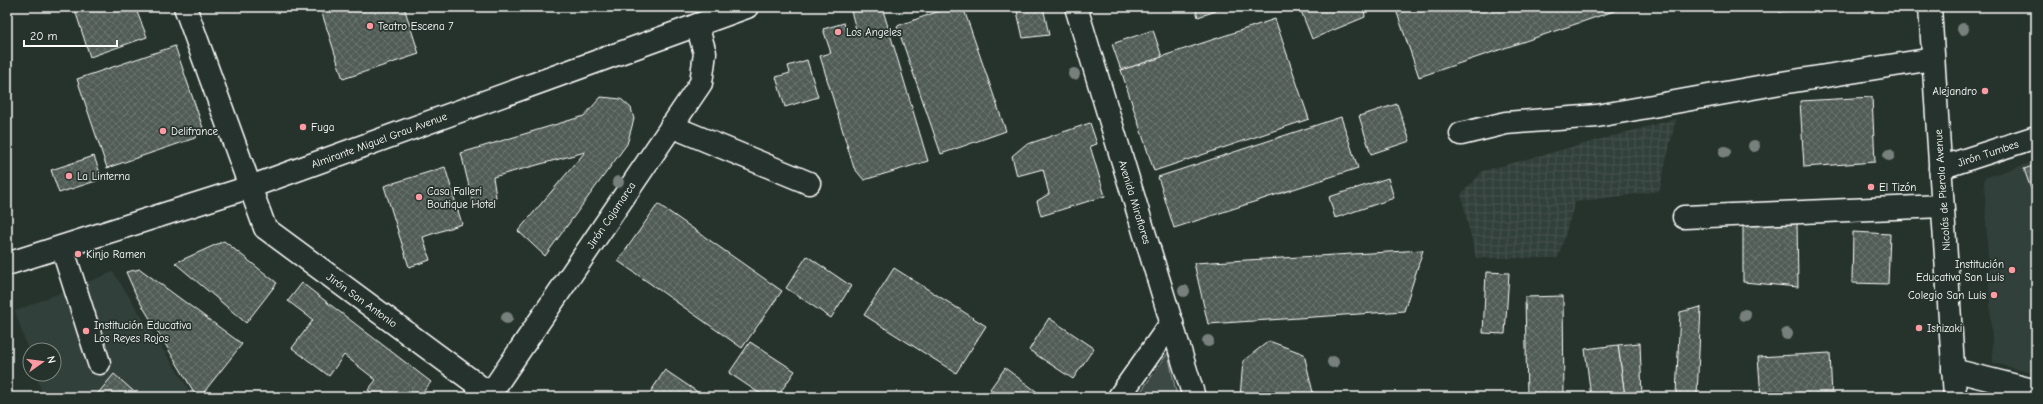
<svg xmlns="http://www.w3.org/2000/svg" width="2043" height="404" viewBox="0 0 2043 404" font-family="'Comic Neue',sans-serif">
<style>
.built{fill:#333f3a}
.industrial{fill:url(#industrial-grid)}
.park{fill:#3e4944;stroke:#9ea4a2}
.building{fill:url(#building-cross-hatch);stroke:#fff}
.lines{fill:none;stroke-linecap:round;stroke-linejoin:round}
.minor-casing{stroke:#fff;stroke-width:25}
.major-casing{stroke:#fff;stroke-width:25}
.minor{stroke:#26332d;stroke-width:22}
.major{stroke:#26332d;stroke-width:22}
.tree{fill:#78807d}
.poi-dot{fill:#ff9aa2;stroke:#26332d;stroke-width:1.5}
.labels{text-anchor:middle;stroke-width:3.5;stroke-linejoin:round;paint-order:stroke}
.poi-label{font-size:11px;fill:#fff;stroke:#26332d;text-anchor:start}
.street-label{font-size:11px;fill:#fff;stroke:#26332d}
</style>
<defs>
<pattern id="industrial-grid" width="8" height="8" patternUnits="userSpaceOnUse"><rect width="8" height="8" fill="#333f3a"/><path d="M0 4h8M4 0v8" fill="none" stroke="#47524e"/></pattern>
<pattern id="building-cross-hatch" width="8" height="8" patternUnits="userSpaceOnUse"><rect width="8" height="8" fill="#515c57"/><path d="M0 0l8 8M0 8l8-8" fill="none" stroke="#6b7470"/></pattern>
</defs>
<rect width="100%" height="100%" fill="#26332d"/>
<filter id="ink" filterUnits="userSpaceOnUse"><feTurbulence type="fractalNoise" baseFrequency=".025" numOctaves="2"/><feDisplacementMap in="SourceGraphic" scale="8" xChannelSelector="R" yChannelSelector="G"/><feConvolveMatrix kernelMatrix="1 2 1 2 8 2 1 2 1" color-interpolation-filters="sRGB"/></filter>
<g filter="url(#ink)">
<!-- built -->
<g class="built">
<polygon points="2036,161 2036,374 1993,363 1984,178"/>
<polygon points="113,272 188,388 181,397 43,397 36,374 54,374 54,350 30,350 30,356 15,311"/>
</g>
<!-- industrial -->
<polygon class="industrial" points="1676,119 1659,191 1575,202 1558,258 1476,258 1461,194 1483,171"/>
<!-- park -->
<polygon class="park" points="1168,353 1177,397 1137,397"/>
<!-- building -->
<g class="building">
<polygon points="74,7 135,7 147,37 90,57"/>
<polygon points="320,7 404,7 419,54 343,79"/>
<polygon points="863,7 882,7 928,161 864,180 854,168 820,56 831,53 823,29 844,23 848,36 857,33 851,11"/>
<polygon points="951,7 963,7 1006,131 941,154 897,26"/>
<polygon points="1016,7 1043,7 1049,35 1023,38"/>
<polygon points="1195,7 1215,7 1216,11 1198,17"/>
<polygon points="1312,7 1364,7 1365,17 1312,39 1301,11"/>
<polygon points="1395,7 1626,7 1419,77"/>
<polygon points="1779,7 1801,7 1801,9 1779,12"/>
<polygon points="1275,19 1309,119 1154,171 1121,70"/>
<polygon points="1153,30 1162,57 1121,70 1112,44"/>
<polygon points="175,46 203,128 195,138 107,168 77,79"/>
<polygon points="807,60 818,97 785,107 776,77 790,73 788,66"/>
<polygon points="601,97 621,99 631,108 634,119 627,144 545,256 518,231 585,152 493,177 496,197 474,207 461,153 584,116"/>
<polygon points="1872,97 1875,162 1804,167 1800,101"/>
<polygon points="1397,104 1410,141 1371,154 1359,116"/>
<polygon points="1341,117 1358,168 1174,228 1158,177"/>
<polygon points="1090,123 1097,144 1090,146 1105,196 1041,216 1037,201 1049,194 1043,169 1017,176 1012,156 1025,145"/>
<polygon points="94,156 102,179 59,193 51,170"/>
<polygon points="2036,165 2036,203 2024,169"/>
<polygon points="445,167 462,224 423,237 430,260 409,267 384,186"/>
<polygon points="1388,178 1394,198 1335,218 1329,197"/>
<polygon points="658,204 782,291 742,348 618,261"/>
<polygon points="1743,221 1797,221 1798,287 1743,282"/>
<polygon points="1853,232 1890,234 1888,284 1852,283"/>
<polygon points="224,241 277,283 246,323 175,263"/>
<polygon points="1423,250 1404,311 1208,324 1194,263"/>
<polygon points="807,256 851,286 831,318 786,288"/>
<polygon points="894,268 986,326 956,373 864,315"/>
<polygon points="140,269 242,344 200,397 197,397 137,297 126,272"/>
<polygon points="1486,272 1509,273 1505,334 1483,333"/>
<polygon points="302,283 431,382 419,397 377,397 368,390 376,380 344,355 329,376 292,348 313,320 288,301"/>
<polygon points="1563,296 1564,397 1527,397 1525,297"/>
<polygon points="1701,307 1697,396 1676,395 1680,312"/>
<polygon points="1049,318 1094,348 1073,379 1029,350"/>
<polygon points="1269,341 1304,354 1314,397 1240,397 1243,361"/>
<polygon points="750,342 795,371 777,397 765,397 729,373"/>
<polygon points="1640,343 1642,397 1625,397 1618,345"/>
<polygon points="1618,345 1625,397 1591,397 1585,349"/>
<polygon points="1830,353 1832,397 1761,397 1758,357"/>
<polygon points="1005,368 1044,397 1000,397 990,389"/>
<polygon points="665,370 705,397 647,397"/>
<polygon points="114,374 140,397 95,397"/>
</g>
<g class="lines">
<defs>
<g id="minor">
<polyline points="185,7 265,228 494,397"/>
<polyline points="1076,7 1194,397"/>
<polyline points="671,126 809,183"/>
<polyline points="1461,134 1506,123 1597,116 1775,84 1933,59"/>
<polyline points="1940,168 2036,137"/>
<polyline points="1684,217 1942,206"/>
<polyline points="62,247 99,363"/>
<polyline points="1953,370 2036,391"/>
<polyline points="488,397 701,83 705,53 697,25"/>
<polyline points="1119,397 1172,322"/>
</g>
<g id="major">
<polyline points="1930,7 1955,397"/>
<polyline points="7,264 250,187 747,7"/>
</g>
</defs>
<!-- minor casing -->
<use href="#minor" class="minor-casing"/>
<!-- major casing -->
<use href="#major" class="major-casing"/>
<!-- minor -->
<use href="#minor" class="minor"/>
<!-- major -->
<use href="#major" class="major"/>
</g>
<!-- trees -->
<g class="tree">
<circle cx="1963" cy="29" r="6"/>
<circle cx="1074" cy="74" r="6"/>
<circle cx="1754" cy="146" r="6"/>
<circle cx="1725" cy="152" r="6"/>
<circle cx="1889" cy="155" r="6"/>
<circle cx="618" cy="182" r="6"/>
<circle cx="1184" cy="291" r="6"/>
<circle cx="1745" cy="315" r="6"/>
<circle cx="507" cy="318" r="6"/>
<circle cx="1787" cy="334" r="6"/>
<circle cx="1208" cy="341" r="6"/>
<circle cx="1333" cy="362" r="6"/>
</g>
</g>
<!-- markers -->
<g class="poi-dot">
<circle cx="370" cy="26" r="4"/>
<circle cx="838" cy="32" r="4"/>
<circle cx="1985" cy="91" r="4"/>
<circle cx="303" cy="127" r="4"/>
<circle cx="163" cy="131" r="4"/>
<circle cx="69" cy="176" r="4"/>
<circle cx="1871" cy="187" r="4"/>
<circle cx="419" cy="197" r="4"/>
<circle cx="78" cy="254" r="4"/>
<circle cx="2012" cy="270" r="4"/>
<circle cx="1994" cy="295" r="4"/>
<circle cx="1919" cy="328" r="4"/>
<circle cx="86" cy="331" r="4"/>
</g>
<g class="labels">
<!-- poi labels -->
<g class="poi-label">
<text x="378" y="30">Teatro Escena 7</text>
<text x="846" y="36">Los Angeles</text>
<text x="1977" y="95" text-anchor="end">Alejandro</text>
<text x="311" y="131">Fuga</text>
<text x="171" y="135">Delifrance</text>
<text x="77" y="180">La Linterna</text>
<text x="1879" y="191">El Tizón</text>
<text x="427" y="195">Casa Falleri<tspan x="427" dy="13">Boutique Hotel</tspan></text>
<text x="86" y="258">Kinjo Ramen</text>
<text x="2004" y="268" text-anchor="end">Institución<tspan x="2004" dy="13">Educativa San Luis</tspan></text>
<text x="1986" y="299" text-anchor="end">Colegio San Luis</text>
<text x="94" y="329">Institución Educativa<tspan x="94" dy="13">Los Reyes Rojos</tspan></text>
<text x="1927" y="332">Ishizaki</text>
</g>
<!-- street labels -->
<g class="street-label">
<text transform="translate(379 140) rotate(-20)" y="4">Almirante Miguel Grau Avenue</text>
<text transform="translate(1988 153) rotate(-18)" y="4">Jirón Tumbes</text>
<text transform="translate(1942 190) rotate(-94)" y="4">Nicolás de Pierola Avenue</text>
<text transform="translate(1135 202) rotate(73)" y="4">Avenida Miraflores</text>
<text transform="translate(611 215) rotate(-56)" y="4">Jirón Cajamarca</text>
<text transform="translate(362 300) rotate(36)" y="4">Jirón San Antonio</text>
</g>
</g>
<!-- margin -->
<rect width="2043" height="404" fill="none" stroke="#26332d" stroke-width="24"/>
<rect x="12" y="12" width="2019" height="380" fill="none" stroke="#fff" stroke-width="1.5" filter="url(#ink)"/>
<!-- north arrow -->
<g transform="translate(42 362) rotate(76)"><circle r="19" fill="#26332d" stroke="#7d8581"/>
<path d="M0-3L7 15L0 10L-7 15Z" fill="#ff9aa2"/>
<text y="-6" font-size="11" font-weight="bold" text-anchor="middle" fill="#ffffff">N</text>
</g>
<!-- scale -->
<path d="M24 40v6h93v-6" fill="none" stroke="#ffffff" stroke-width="2"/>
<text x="30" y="40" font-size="12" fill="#ffffff" stroke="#26332d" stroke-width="3" paint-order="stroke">20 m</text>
</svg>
